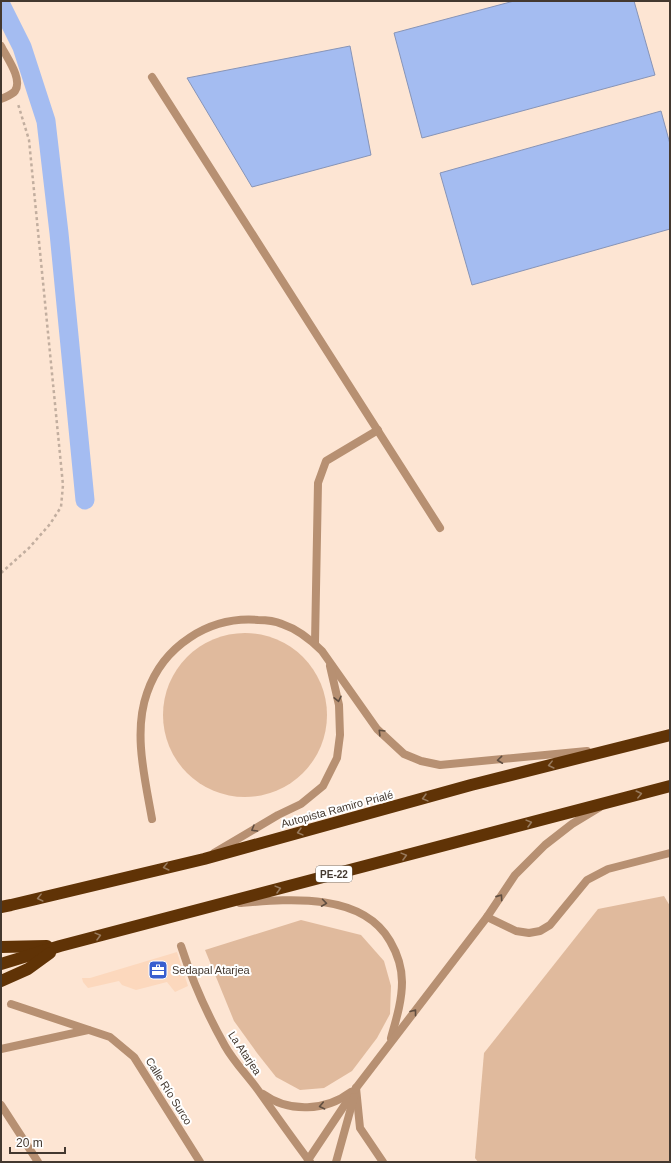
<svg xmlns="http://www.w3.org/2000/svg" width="671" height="1163" viewBox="0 0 671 1163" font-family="Arial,sans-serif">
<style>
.built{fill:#fcd8bd}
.green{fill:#e0ba9d}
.water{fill:#a4bcf1;stroke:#8794b7}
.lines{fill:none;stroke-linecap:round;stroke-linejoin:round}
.canal{stroke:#a4bcf1;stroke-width:19}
.path{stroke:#c2ae9f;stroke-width:2.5;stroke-dasharray:3 3;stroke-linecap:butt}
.lane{stroke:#b79072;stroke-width:8}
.street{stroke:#b79072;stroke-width:8}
.highway{stroke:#603306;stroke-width:12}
.oneway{stroke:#604e40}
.oneway2{stroke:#987a5d}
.labels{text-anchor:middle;stroke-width:4;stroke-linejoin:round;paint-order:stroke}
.shield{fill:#fff;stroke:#7b746d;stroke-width:1}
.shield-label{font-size:10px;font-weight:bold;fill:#43382f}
.street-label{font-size:11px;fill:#43382f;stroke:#fff}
.poi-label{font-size:11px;fill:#43382f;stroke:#fff;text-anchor:start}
</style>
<rect width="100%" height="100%" fill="#fde5d3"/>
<!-- built -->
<polygon class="built" points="177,952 188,986 175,992 167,982 136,990 122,985 119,981 88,988 83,982 82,978 90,978"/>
<!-- green -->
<g class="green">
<circle cx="245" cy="715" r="82"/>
<polygon points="664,896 670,906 670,1162 478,1162 475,1158 484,1053 598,909"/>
<polygon points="301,920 361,935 384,961 391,986 390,1014 377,1038 352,1071 324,1088 300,1090 276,1077 257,1053 234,1021 205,950"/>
</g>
<!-- water -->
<g class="water">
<polygon points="514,1 634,1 655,75 422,138 394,33"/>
<polygon points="350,46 371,155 252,187 187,78"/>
<polygon points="661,111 670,144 670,229 472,285 440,173"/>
</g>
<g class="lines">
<!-- canal -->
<polyline class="canal" points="1,5 22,47 46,121 59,233 85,500"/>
<!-- path -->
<polyline class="path" points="1,573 29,548 50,524 61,507 63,485 29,140 18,104"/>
<!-- lane -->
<g class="lane">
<polyline points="152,77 440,528"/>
<polyline points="315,643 318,483 326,461 378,430"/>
<path d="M152,819C145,779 133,732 147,693C163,646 209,616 258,620C266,620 275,621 282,624C297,629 311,640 322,651L377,729L404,754L421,761L440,765L587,751"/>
<polyline points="214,853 278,815 301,804 323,786 337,758 340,735 339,705 330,666"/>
<path d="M240,903C289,899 362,892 390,941C397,953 402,967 402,982C402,1001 396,1020 391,1038"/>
<polyline points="487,917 516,931 529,933 540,931 550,925 587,880 608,869 670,853"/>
<path d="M181,946C192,980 207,1014 225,1046C234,1062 247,1075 258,1090C275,1114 292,1138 310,1162"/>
<polyline points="356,1088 360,1128 383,1162"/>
<path d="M263,1094C289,1113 326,1111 351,1092"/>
<polyline points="308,1160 356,1088 487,917 515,875 545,845 572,824 600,807"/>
<polyline points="336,1162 354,1097"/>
</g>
<!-- street -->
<g class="street">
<path d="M1,46C7,58 23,79 15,91C12,95 5,97 1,99"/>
<polyline points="11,1004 110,1037 134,1057 200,1162"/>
<polyline points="1,1049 88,1030"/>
<polyline points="1,1105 38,1162"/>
</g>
<!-- highway -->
<g class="highway">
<polyline points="1,907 11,905 204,859 471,785 670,735"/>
<polyline points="1,947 47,946"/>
<polyline points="1,964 60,946 670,786"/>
<polyline points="1,981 28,969 50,953"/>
</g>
</g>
<!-- one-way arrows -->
<defs><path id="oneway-chevron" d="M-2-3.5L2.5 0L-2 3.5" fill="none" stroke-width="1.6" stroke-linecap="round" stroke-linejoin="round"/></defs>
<g class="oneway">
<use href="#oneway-chevron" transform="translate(338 699) rotate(78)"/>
<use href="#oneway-chevron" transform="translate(381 732) rotate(-135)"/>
<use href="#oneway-chevron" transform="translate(500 760) rotate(174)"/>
<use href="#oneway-chevron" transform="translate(254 829) rotate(150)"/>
<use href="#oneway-chevron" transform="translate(500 897) rotate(-55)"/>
<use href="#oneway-chevron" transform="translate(324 903) rotate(8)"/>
<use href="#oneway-chevron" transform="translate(414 1012) rotate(-52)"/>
<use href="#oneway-chevron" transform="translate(322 1106) rotate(168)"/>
</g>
<g class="oneway2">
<use href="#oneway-chevron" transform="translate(551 765) rotate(166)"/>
<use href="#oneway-chevron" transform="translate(639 794) rotate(-14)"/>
<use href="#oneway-chevron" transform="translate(425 798) rotate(165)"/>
<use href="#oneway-chevron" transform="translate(529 823) rotate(-15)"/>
<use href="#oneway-chevron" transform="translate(300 832) rotate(165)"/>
<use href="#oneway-chevron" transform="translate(404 856) rotate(-15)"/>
<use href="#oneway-chevron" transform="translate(166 867) rotate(166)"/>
<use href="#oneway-chevron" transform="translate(278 889) rotate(-15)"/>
<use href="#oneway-chevron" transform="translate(40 898) rotate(166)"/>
<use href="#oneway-chevron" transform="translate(98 936) rotate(-15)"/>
</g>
<!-- icons -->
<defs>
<symbol id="office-square" viewBox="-11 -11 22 22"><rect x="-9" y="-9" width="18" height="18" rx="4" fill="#385ecf" stroke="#fff"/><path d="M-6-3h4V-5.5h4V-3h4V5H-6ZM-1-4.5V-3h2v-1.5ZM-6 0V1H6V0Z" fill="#fff"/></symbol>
</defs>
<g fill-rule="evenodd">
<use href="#office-square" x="147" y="959" width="22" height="22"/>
</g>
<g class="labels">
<!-- shield labels -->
<rect class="shield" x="316" y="866" width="36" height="16" rx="3"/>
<g class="shield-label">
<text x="334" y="878">PE-22</text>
</g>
<!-- street labels -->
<g class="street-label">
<text transform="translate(337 809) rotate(-15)" y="4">Autopista Ramiro Prialé</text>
<text transform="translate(245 1053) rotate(56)" y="4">La Atarjea</text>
<text transform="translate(169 1091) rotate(58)" y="4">Calle Río Surco</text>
</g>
<!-- poi labels -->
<g class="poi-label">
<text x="172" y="974">Sedapal Atarjea</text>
</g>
</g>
<!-- border -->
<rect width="671" height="1163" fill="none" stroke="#43382f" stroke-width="4"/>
<!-- scale -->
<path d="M10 1147v6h55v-6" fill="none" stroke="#43382f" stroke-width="2"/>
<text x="16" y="1147" font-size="12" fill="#43382f" stroke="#ffffff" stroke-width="3" paint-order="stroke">20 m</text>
</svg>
